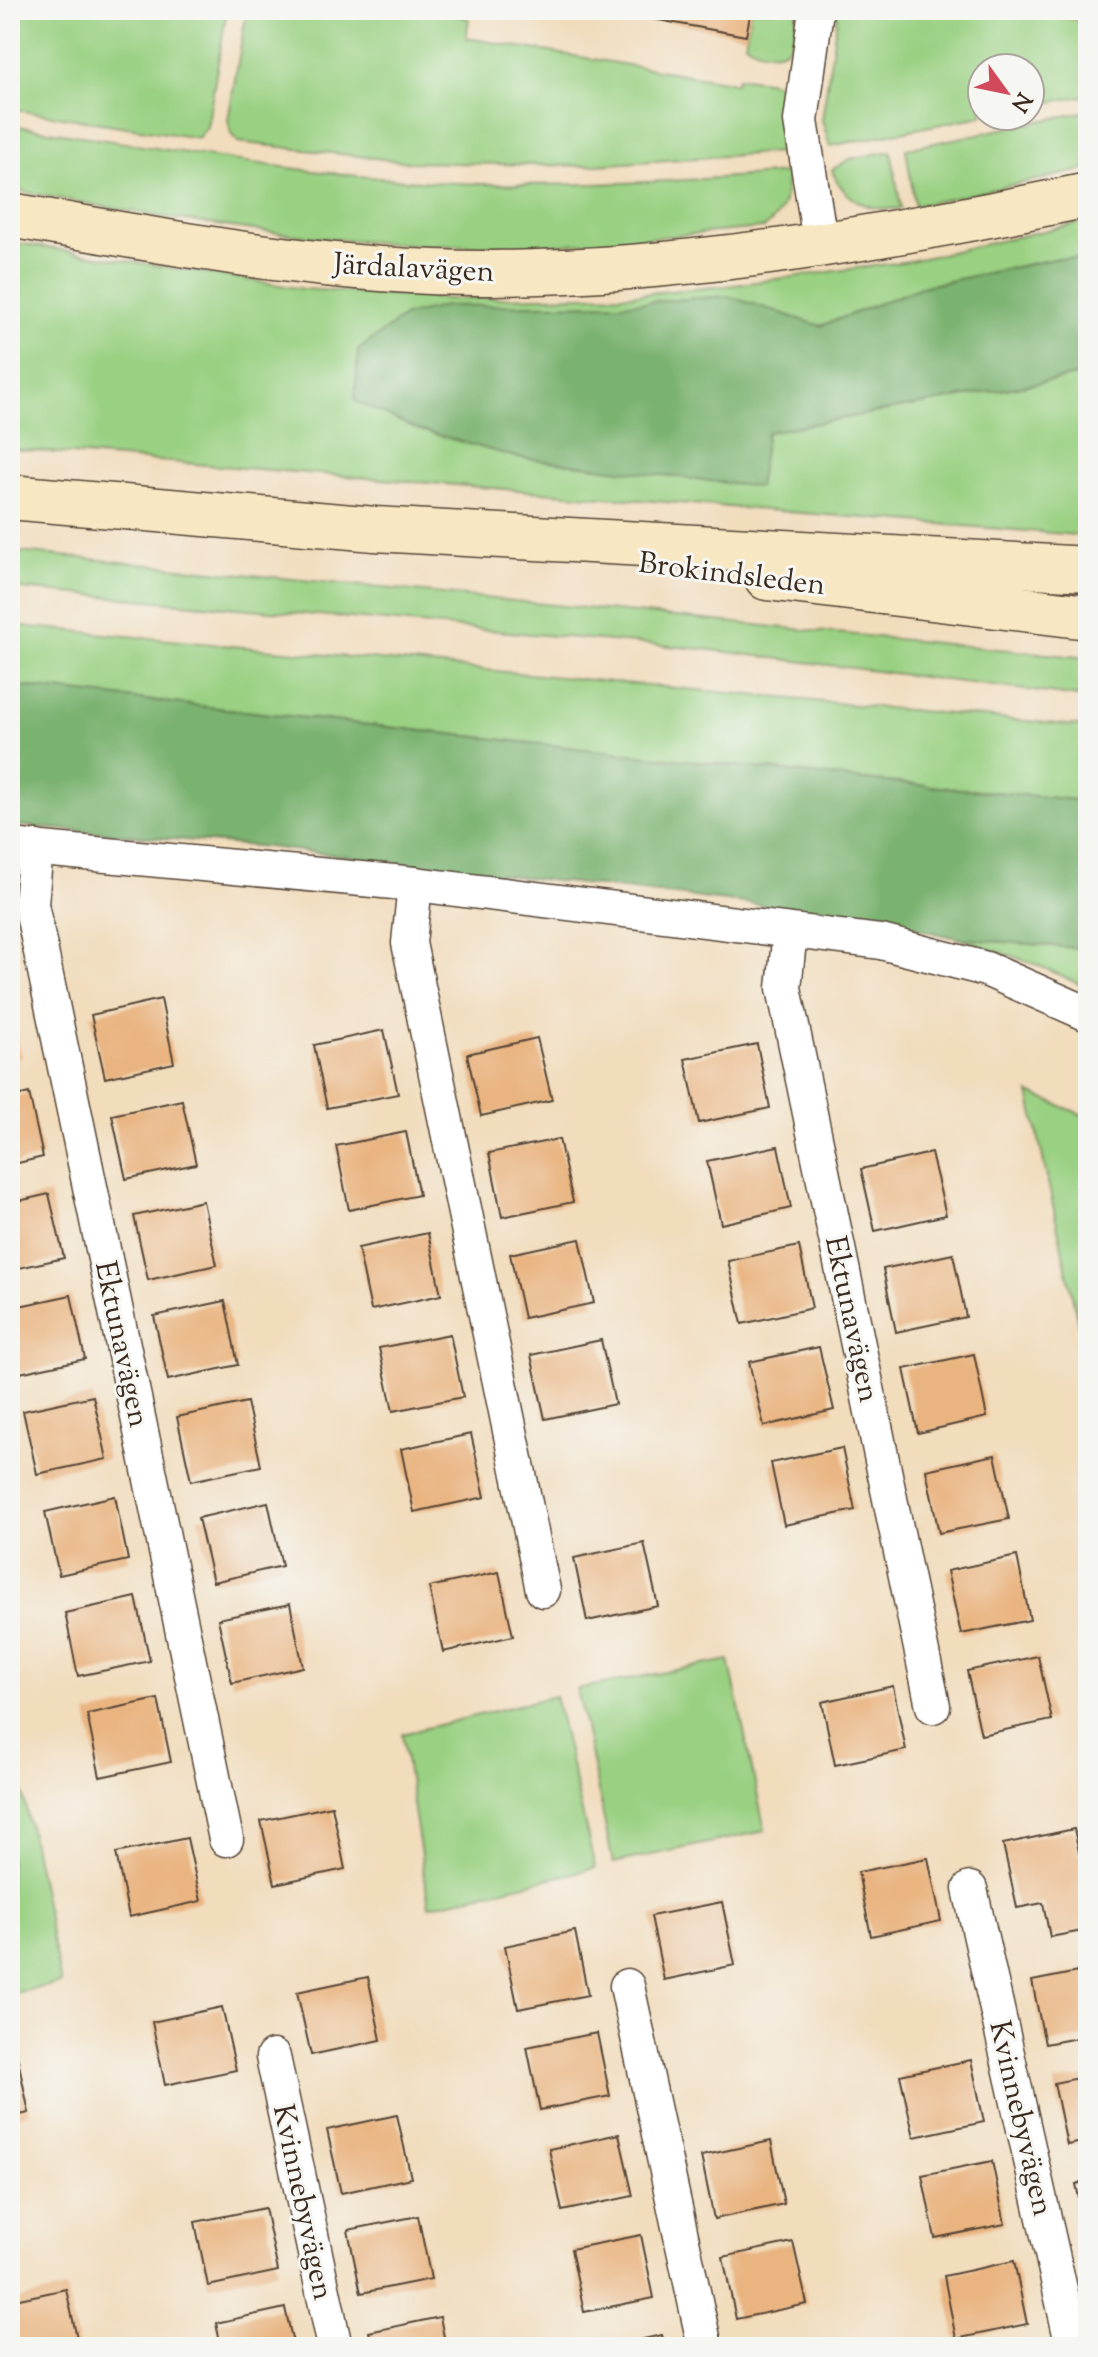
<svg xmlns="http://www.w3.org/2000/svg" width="1098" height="2357" viewBox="0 0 1098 2357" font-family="'Sorts Mill Goudy',serif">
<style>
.green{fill:#99d081;stroke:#6a7d50;stroke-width:2}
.forest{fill:#7ab26f;stroke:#5a6e46;stroke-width:2}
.building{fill:#e9b480}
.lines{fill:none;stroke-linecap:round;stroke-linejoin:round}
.street-casing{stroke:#564536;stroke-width:37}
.secondary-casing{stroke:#564536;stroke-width:47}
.street{stroke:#fff;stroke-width:34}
.secondary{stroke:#f7e8c3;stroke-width:44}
.labels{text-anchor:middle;stroke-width:6;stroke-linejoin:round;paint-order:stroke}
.street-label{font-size:30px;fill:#3b2a1e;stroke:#f6f6f2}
</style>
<rect width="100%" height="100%" fill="#f6f6f2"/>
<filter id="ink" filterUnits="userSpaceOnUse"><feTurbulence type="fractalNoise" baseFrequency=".0125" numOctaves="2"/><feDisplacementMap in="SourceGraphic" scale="16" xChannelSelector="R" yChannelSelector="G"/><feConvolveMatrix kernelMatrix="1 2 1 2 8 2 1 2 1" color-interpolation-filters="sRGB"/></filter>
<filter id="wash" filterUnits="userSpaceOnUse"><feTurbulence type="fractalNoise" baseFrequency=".006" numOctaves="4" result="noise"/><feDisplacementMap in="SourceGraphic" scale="32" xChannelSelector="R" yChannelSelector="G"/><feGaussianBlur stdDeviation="1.8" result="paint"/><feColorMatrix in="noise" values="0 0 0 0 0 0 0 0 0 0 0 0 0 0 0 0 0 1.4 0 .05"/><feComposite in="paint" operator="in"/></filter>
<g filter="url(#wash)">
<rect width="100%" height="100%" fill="#f1dcbc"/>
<!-- green -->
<g class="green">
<polygon points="10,10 227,10 207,127 198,138 10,109"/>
<polygon points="247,10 439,10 469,19 466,38 736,83 738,77 773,82 785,93 783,152 581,166 409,162 238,142 231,134 228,120"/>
<path d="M751,10H798C795,29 795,56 769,52C760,51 753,49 745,43Z"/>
<polygon points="838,10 1018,10 1088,22 1088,95 1030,106 1030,68 982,68 982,116 830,146 822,120"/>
<polygon points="1088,111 1088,169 915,206 906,149"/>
<path d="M10,125C158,147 307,177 457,183C566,188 677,182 786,173C787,198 785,212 764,228C674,235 582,246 492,246C330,247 169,220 10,189Z"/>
<path d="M891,151L901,208C871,213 843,200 832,170L850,159Z"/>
<polygon points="1088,221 1088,259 1058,258 921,287 821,326 728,296 620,304 758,486 767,432 1088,374 1088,536 10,449 10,242 304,289 451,299 628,295 726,286 910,261"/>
<polygon points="10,551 1088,658 1088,698 703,649 10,588"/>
<polygon points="10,625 1088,727 1088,801 865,780 10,685"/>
<polygon points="957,938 1088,949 1088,988 1035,964"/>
<polygon points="1029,1093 1088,1117 1088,1370"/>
<polygon points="729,1660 765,1831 613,1863 577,1689"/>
<polygon points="555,1696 595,1868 429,1906 402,1734"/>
<polygon points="10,1730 61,1983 10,1994"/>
</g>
<!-- forest -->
<g class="forest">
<polygon points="1058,258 1088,259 1088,374 767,432 758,487 515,457 416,429 355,401 358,350 405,316 445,306 620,304 728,296 821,326 921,287"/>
<polygon points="10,685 865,780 1088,801 1088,949 957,938 883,921 802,910 267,847 10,825"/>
</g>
<g id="blocks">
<!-- building -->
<g class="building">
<polygon points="604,10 751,10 746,36"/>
<polygon points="1027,10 1088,10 1088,22 1027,12"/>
<polygon points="161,999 174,1063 105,1078 91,1015"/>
<polygon points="10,1013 21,1057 10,1059"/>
<polygon points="384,1030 398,1094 327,1108 314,1045"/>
<polygon points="537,1038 552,1100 481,1116 467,1054"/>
<polygon points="757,1044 770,1108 699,1123 685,1059"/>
<polygon points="29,1093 43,1157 10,1165 10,1098"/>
<polygon points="182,1100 196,1164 126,1179 112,1115"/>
<polygon points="406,1132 419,1195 349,1210 336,1146"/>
<polygon points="559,1139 573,1202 502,1217 489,1153"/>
<polygon points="778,1146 791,1208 721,1224 707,1161"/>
<polygon points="931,1153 946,1215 875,1231 861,1169"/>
<polygon points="49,1194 64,1258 10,1270 10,1203"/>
<polygon points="203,1201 217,1265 148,1280 134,1216"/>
<polygon points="428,1233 441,1295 371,1310 358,1248"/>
<polygon points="580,1239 594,1303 524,1318 510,1254"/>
<polygon points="799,1246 812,1308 742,1324 728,1261"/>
<polygon points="953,1254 966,1317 896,1332 883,1269"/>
<polygon points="71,1295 85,1359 15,1374 10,1352 10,1308"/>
<polygon points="225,1301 238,1365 168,1380 154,1316"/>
<polygon points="450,1334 463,1397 393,1411 379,1348"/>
<polygon points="601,1340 615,1404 545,1419 531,1355"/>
<polygon points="819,1347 834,1410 764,1426 749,1362"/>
<polygon points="974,1354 987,1417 918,1433 904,1369"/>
<polygon points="93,1396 107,1459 37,1474 23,1411"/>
<polygon points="247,1402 261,1466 191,1481 177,1417"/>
<polygon points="471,1434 485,1497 414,1512 401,1449"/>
<polygon points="842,1448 855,1510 784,1525 771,1463"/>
<polygon points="995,1455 1009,1519 939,1533 926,1470"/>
<polygon points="115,1496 128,1560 59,1575 45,1512"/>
<polygon points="268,1502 282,1566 213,1582 198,1518"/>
<polygon points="644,1543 658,1606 587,1621 574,1558"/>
<polygon points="1017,1556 1030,1620 961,1634 947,1571"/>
<polygon points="499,1572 513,1636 443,1652 429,1587"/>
<polygon points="136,1597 150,1661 78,1676 65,1613"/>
<polygon points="290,1604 303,1667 232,1683 218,1619"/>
<polygon points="1038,1656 1052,1720 981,1735 967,1671"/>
<polygon points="893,1686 906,1750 835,1765 822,1702"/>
<polygon points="158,1699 171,1762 100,1777 87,1714"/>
<polygon points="332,1806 345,1869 275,1884 261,1821"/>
<polygon points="1074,1829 1088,1893 1080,1895 1088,1930 1050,1937 1043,1903 1017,1908 1003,1844"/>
<polygon points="187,1838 201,1901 129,1917 116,1853"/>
<polygon points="928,1858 941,1921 871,1936 858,1872"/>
<polygon points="722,1902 735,1965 664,1980 651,1916"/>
<polygon points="575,1931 588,1995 518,2009 505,1946"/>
<polygon points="1088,1970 1088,2036 1045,2044 1032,1981"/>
<polygon points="368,1977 381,2040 311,2055 297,1992"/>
<polygon points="222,2007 236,2070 165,2085 152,2022"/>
<polygon points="597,2033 610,2096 540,2110 527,2047"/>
<polygon points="16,2050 29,2113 10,2117 10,2052"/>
<polygon points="971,2060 984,2122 914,2137 900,2075"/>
<polygon points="1088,2076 1088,2141 1067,2145 1054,2083"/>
<polygon points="397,2115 411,2178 341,2193 327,2130"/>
<polygon points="619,2134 633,2196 562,2211 549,2149"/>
<polygon points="771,2141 784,2204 714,2219 701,2156"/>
<polygon points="992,2161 1005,2224 935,2238 922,2175"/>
<polygon points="1088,2181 1088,2237 1087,2237 1076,2184"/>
<polygon points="265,2208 278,2271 208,2286 195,2222"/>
<polygon points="418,2216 431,2279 361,2293 348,2230"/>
<polygon points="641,2235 654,2298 584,2312 571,2249"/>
<polygon points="793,2242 807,2304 736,2319 723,2257"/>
<polygon points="1014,2261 1027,2324 956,2339 944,2276"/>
<polygon points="66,2289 79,2347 10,2347 10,2301"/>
<polygon points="285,2308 294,2347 221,2347 216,2323"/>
<polygon points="440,2317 446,2347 373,2347 369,2332"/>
<polygon points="662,2335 665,2347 611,2347 611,2346"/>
</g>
</g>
</g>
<g filter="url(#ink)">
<use href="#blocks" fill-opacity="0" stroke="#564536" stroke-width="2"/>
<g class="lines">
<defs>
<g id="street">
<polyline points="816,10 801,121 821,247"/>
<polyline points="10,846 415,884 881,942 986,969 1088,1014"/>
<polyline points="36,848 31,904 226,1839"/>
<polyline points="415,884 409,943 543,1590"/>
<polyline points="790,932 784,988 933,1706"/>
<polyline points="970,1889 1073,2347"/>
<polyline points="627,1986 705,2347"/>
<polyline points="273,2057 335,2347"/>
</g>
<g id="secondary">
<path d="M10,215C167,242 329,274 490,273C692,272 891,236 1088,195"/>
<polyline points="10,497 375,529 1088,569"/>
<polyline points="767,578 1088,617"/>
</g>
</defs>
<!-- street casing -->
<use href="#street" class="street-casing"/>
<!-- secondary casing -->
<use href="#secondary" class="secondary-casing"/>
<!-- street -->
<use href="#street" class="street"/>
<!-- secondary -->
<use href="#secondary" class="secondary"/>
</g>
</g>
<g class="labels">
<!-- street labels -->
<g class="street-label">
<text transform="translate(414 267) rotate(3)" y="10">Järdalavägen</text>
<text transform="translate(732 573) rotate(7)" y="10">Brokindsleden</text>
<text transform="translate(853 1319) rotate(78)" y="10">Ektunavägen</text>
<text transform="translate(123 1344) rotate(78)" y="10">Ektunavägen</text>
<text transform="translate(1022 2118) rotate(77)" y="10">Kvinnebyvägen</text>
<text transform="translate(304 2202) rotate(78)" y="10">Kvinnebyvägen</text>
</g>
</g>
<!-- margin -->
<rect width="1098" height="2357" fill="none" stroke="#f6f6f2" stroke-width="40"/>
<!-- north arrow -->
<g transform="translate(1006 92) rotate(123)"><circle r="38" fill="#f6f6f2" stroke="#aba49d" stroke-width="2"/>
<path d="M0-6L14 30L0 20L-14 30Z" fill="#d1495b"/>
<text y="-12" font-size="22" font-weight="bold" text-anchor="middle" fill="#3b2a1e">N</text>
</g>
</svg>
